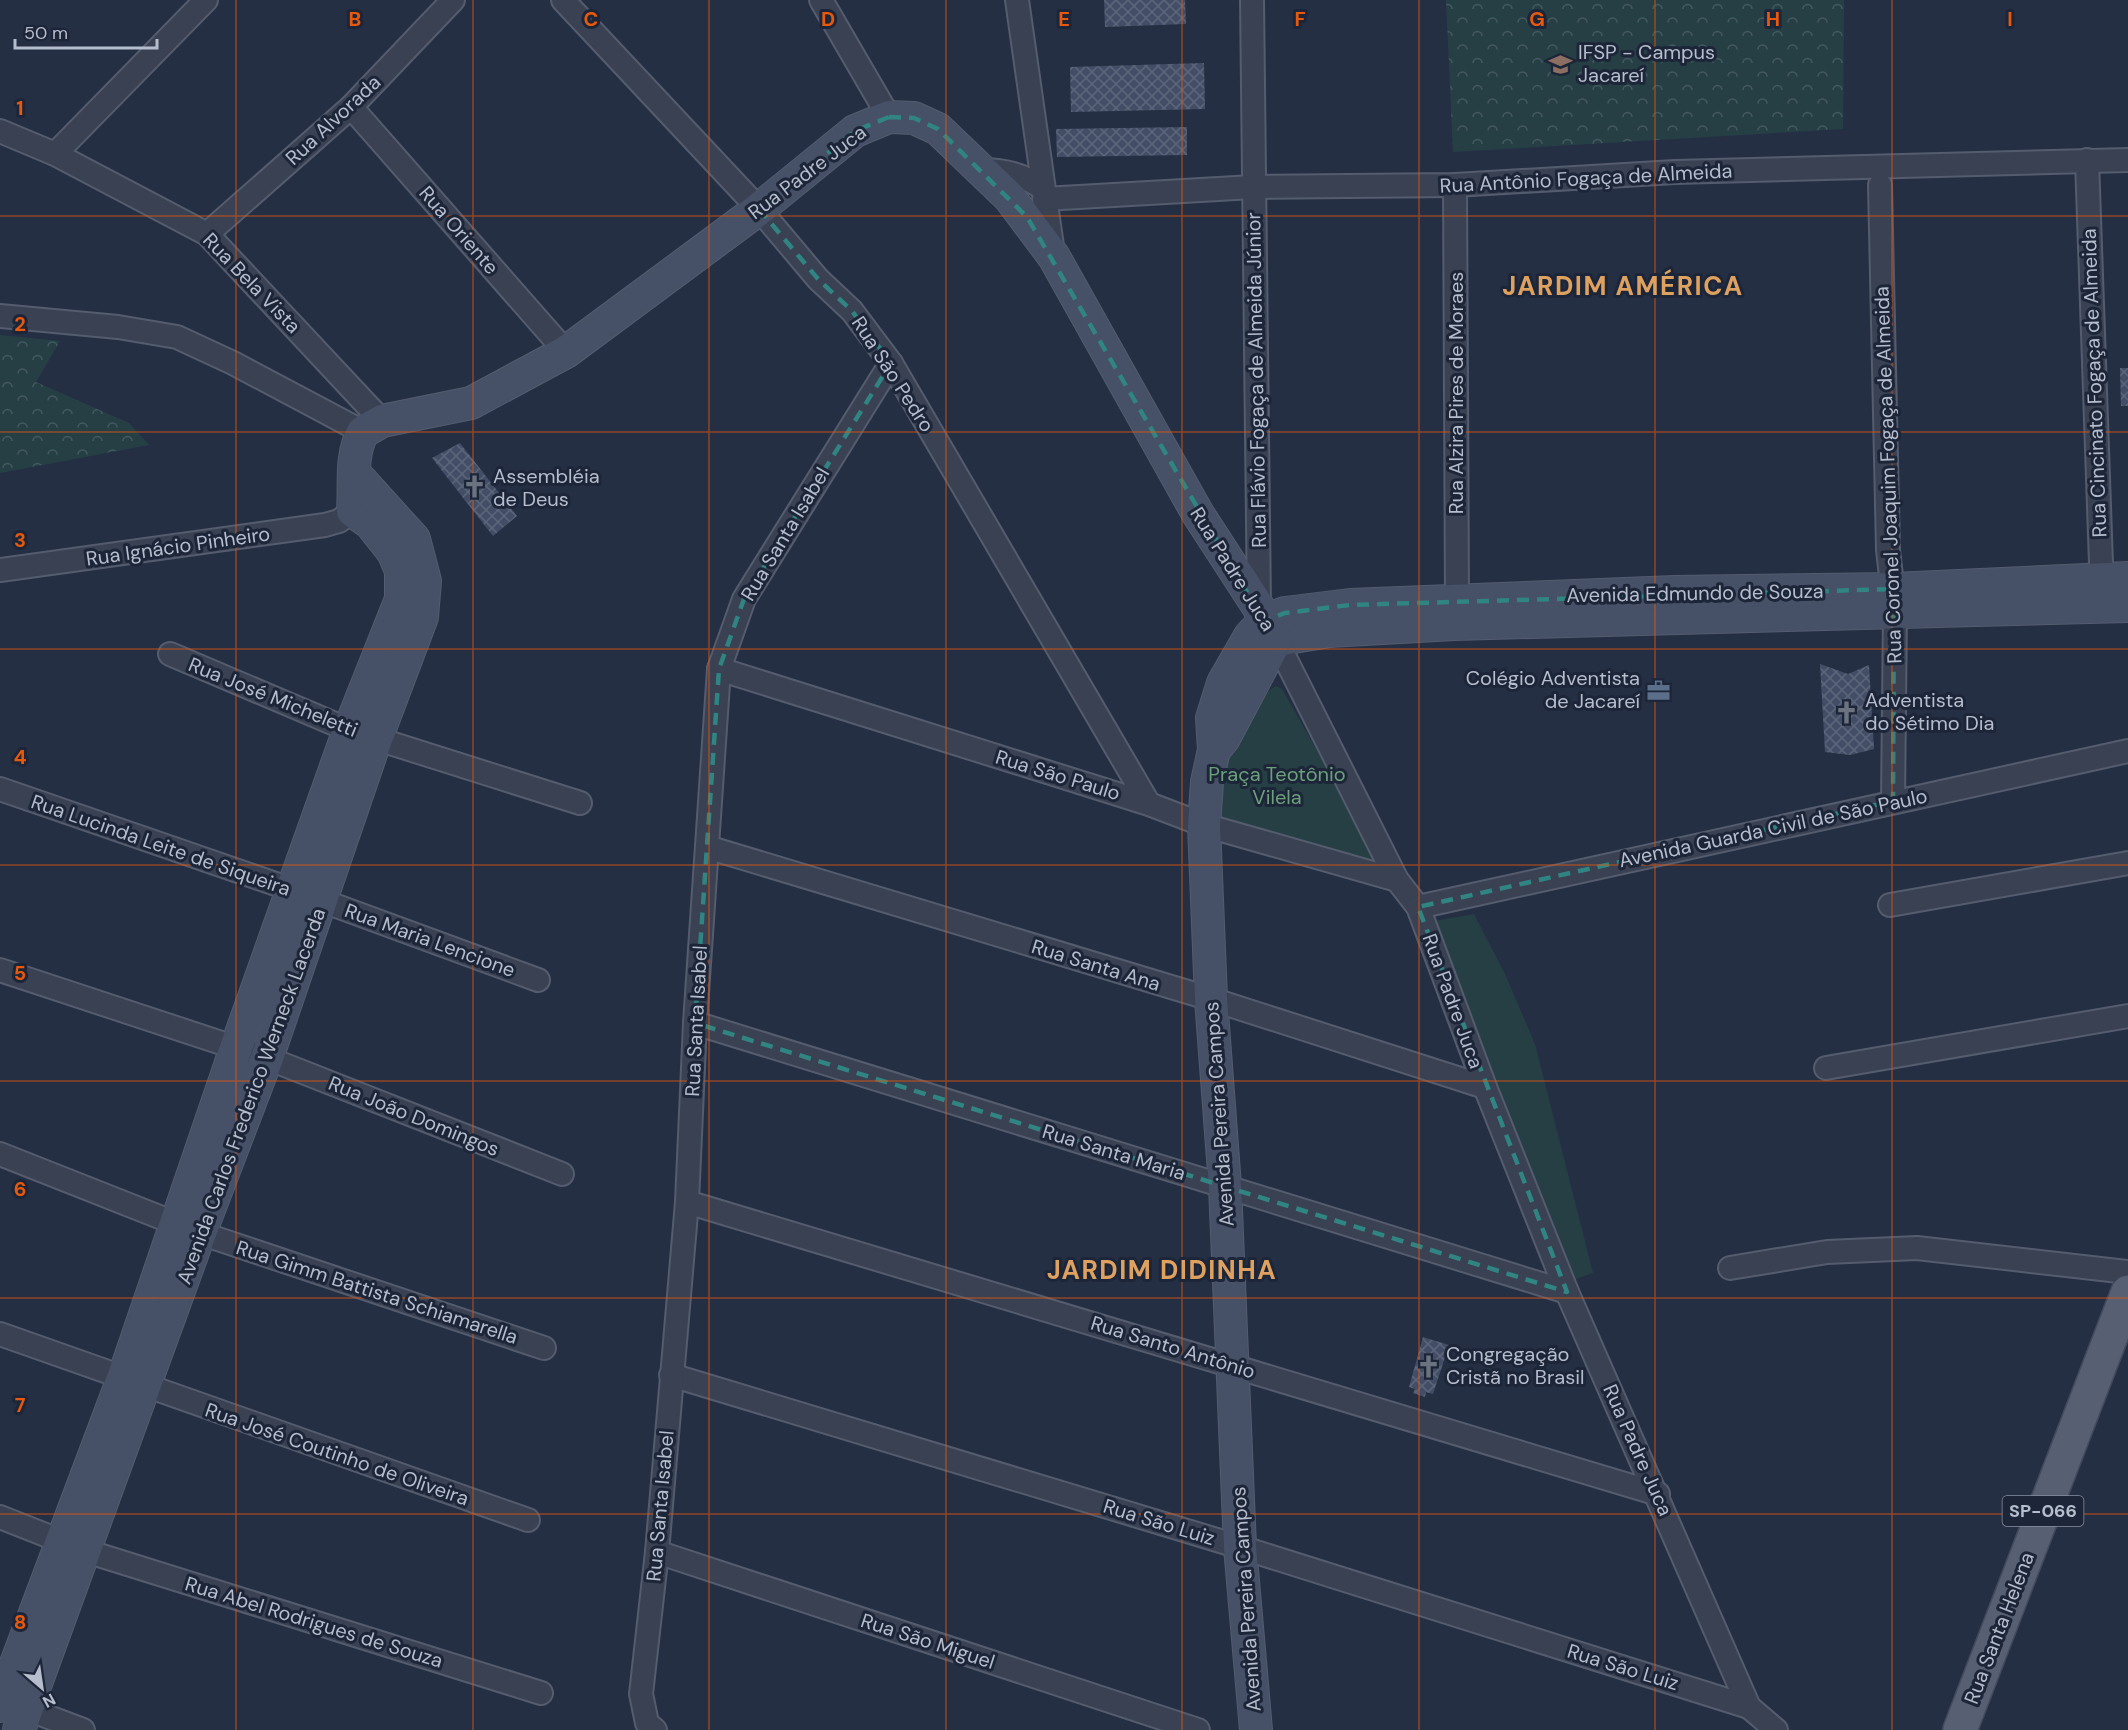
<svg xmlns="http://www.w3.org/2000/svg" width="2128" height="1730" viewBox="0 0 2128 1730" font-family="'DM Sans',sans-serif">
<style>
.green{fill:#263f45}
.forest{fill:url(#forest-crowns)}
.building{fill:url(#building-cross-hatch)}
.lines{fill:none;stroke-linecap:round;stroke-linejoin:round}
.street-casing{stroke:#545c6e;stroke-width:26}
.secondary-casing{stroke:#545c6e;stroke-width:34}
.primary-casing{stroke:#424a5d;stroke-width:36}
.street{stroke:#394153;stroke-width:22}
.secondary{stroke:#465067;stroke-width:32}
.primary{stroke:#576073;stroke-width:33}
.marked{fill:none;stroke:#308481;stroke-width:4.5;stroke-dasharray:12 8;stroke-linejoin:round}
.grid{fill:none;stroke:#e8590c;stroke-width:1.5;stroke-opacity:0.55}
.labels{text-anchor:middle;stroke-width:6;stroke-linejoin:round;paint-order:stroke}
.shield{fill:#1d2639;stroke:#8890a1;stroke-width:1.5}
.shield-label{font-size:18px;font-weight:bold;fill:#b6bdcd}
.poi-label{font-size:20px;fill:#b6bdcd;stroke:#1d2639;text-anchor:start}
.street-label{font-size:20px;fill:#b6bdcd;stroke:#1d2639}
.park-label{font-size:20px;fill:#6ba07b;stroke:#1d2639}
.district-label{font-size:26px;font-weight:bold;letter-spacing:1.5px;fill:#dfa15f;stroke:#1d2639}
.grid-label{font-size:20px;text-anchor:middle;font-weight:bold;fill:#e8590c;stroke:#1d2639;stroke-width:6;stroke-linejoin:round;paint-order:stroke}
</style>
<defs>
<pattern id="forest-crowns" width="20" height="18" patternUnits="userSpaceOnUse" patternTransform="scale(1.5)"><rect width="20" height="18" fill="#263f45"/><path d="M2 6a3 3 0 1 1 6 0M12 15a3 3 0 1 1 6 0" fill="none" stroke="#43595f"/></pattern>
<pattern id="building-cross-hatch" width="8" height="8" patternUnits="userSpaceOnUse" patternTransform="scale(1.5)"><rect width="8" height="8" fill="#434e66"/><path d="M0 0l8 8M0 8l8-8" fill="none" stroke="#5c667b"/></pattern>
</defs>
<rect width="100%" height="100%" fill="#242f44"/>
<!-- green -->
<g class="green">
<path d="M1276,686L1282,689L1376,854V860L1227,829L1216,819C1218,805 1219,791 1223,777C1230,753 1253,697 1276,686Z"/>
<polygon points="1474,914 1505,974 1535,1044 1593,1273 1570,1281 1434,921"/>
</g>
<!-- forest -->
<g class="forest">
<polygon points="1446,0 1844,0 1843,129 1453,152"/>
<polygon points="0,335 60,341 36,382 129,423 149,445 0,473"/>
</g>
<!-- building -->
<g class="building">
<polygon points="1104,0 1185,0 1186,24 1105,27"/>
<polygon points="1204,63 1205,109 1071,112 1070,67"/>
<polygon points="1187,127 1187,155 1057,157 1056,129"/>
<polygon points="2120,368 2128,368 2128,406 2121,406"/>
<polygon points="460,443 517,516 493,536 432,458"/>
<polygon points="1820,664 1848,674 1869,665 1874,749 1850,755 1825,752"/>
<polygon points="1423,1337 1449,1345 1433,1394 1426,1392 1425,1397 1413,1393 1415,1389 1409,1387"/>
</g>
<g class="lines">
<defs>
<g id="street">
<polyline points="563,0 759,209 818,279 852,311 891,363 1149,804"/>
<polyline points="821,0 889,117"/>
<polyline points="1017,0 1053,253"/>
<polyline points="1252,0 1259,608"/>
<polyline points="351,107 566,352"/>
<polyline points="0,131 55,154 207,234 382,421"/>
<polyline points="55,154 206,0"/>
<polyline points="2087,160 2102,593"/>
<path d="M980,170C1005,170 1021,174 1043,188"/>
<polyline points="1455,185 1457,600"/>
<polyline points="1880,185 1888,550 1895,611 1893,801"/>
<polyline points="1044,199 1253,187 1455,185 1675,172 2128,160"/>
<polyline points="207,234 351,107 453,0"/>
<polyline points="0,316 118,327 177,337 233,363 363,432"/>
<polyline points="0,570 325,525 339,521 353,511"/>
<polyline points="1276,640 1397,880 1418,907 1485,1087 1567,1292 1749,1707 1776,1730"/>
<polyline points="170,654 349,730 580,803"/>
<polyline points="719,669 1149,804 1204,825 1397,880"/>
<polyline points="0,789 293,890 538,980"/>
<polyline points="707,847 1211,999 1485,1087"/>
<polyline points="1890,905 2128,863"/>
<polyline points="1418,907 2128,751"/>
<polyline points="0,970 267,1058 562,1174"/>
<polyline points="695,1023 1567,1292"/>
<polyline points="1826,1068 2128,1016"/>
<polyline points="0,1154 200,1233 544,1348"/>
<polyline points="687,1202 1658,1494"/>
<polyline points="1730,1268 1827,1252 1917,1248 2128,1272"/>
<polyline points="0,1334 528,1520"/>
<polyline points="671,1375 1240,1547 1749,1707"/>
<polyline points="0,1517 86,1551 541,1693"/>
<polyline points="657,1552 1198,1730"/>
<polyline points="14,1704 83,1730"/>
<polyline points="655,1730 647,1723 641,1694 657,1552 687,1202 695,1023 719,669 744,599 891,363"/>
</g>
<g id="secondary">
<polyline points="1276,640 1329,631 1454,624 2128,606"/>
<polyline points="1214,750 1224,738 1276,640"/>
<path d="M0,1706L124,1376L236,1048L349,730L401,599V571L393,552L370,523L353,511C355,484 350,456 363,432L382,421L471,403L566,352L759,209L855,131L889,117L914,118L938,129L1010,198L1054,257L1198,514L1259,608L1276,640"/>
<polyline points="19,1730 200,1233 267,1058 376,739 422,617 425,581 414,539 356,475"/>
<polyline points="1256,1730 1240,1547 1225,1186 1211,999 1204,825 1207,782 1214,750 1212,718 1223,683 1250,636 1264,621 1285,613 1350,605 1675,592 1894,589 2128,578"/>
</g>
<polyline id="primary" points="1960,1730 2128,1292"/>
</defs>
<!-- street casing -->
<use href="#street" class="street-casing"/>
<!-- secondary casing -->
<use href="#secondary" class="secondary-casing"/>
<!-- primary casing -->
<use href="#primary" class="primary-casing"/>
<!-- street -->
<use href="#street" class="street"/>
<!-- secondary -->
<use href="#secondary" class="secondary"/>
<!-- primary -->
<use href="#primary" class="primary"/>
</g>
<!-- marked area -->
<path class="marked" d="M889,117L914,118L938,129L1027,217L1264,621L1285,613L1350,605L1894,589L1893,801L1418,907L1567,1292L695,1023L719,669L744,599L891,363L852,311L818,279L759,209L855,131Z"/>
<!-- grid -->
<path class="grid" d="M236,0V1730M473,0V1730M709,0V1730M946,0V1730M1182,0V1730M1419,0V1730M1655,0V1730M1892,0V1730M0,216H2128M0,432H2128M0,649H2128M0,865H2128M0,1081H2128M0,1298H2128M0,1514H2128"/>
<!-- icons -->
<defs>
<symbol id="university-bare" viewBox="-9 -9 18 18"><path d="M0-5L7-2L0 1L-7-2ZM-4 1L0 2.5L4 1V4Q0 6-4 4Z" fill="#8d6e63" stroke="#1d2639" stroke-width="2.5" paint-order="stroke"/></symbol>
<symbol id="church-bare" viewBox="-9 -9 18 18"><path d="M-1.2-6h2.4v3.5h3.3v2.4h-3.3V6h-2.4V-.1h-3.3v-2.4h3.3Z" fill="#6b7280" stroke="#1d2639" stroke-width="2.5" paint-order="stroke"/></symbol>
<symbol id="office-bare" viewBox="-9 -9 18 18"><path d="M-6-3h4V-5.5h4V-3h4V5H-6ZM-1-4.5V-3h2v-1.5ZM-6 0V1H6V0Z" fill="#5c6f8a" stroke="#1d2639" stroke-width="2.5" paint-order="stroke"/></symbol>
</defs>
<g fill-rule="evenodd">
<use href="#university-bare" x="1544" y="48" width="33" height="33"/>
<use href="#church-bare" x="458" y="470" width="33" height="33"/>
<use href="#office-bare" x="1642" y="674" width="33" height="33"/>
<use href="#church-bare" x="1830" y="696" width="33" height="33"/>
<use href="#church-bare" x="1412" y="1350" width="33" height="33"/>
</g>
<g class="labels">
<!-- shield labels -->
<rect class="shield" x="2002.5" y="1496" width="81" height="30" rx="4.5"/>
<g class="shield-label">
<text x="2043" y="1517">SP-066</text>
</g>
<!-- poi labels -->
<g class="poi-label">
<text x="1578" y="59">IFSP - Campus<tspan x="1578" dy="23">Jacareí</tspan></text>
<text x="493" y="483">Assembléia<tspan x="493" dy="23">de Deus</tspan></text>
<text x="1640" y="685" text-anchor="end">Colégio Adventista<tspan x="1640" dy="23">de Jacareí</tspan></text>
<text x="1865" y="707">Adventista<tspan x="1865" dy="23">do Sétimo Dia</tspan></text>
<text x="1446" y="1361">Congregação<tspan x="1446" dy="23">Cristã no Brasil</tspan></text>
</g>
<!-- street labels -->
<g class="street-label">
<text transform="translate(333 120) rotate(-43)" y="7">Rua Alvorada</text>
<text transform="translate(807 172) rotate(-37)" y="7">Rua Padre Juca</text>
<text transform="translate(1586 178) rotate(-3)" y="7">Rua Antônio Fogaça de Almeida</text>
<text transform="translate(459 230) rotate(49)" y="7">Rua Oriente</text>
<text transform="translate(252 283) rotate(46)" y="7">Rua Bela Vista</text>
<text transform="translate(893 374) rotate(57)" y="7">Rua São Pedro</text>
<text transform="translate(1256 380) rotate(-91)" y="7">Rua Flávio Fogaça de Almeida Júnior</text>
<text transform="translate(2094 383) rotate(-92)" y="7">Rua Cincinato Fogaça de Almeida</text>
<text transform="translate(1456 393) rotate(-90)" y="7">Rua Alzira Pires de Moraes</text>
<text transform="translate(1888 475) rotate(-92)" y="7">Rua Coronel Joaquim Fogaça de Almeida</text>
<text transform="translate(785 534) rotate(-59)" y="7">Rua Santa Isabel</text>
<text transform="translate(178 546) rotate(-8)" y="7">Rua Ignácio Pinheiro</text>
<text transform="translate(1233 569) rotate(58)" y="7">Rua Padre Juca</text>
<text transform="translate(1695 593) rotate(-1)" y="7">Avenida Edmundo de Souza</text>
<text transform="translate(273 697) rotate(22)" y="7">Rua José Micheletti</text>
<text transform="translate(1058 775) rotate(17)" y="7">Rua São Paulo</text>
<text transform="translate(1773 828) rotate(-12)" y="7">Avenida Guarda Civil de São Paulo</text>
<text transform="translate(161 845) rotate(19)" y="7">Rua Lucinda Leite de Siqueira</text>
<text transform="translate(430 940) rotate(20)" y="7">Rua Maria Lencione</text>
<text transform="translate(1096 965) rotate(17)" y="7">Rua Santa Ana</text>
<text transform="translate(1453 1001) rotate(70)" y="7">Rua Padre Juca</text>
<text transform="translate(696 1021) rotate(-87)" y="7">Rua Santa Isabel</text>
<text transform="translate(251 1096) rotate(-70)" y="7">Avenida Carlos Frederico Werneck Lacerda</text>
<text transform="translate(1219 1114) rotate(-94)" y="7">Avenida Pereira Campos</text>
<text transform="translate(414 1116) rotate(22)" y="7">Rua João Domingos</text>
<text transform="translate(1114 1152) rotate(17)" y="7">Rua Santa Maria</text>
<text transform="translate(377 1292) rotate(18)" y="7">Rua Gimm Battista Schiamarella</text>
<text transform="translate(1173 1347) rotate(17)" y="7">Rua Santo Antônio</text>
<text transform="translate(1638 1450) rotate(66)" y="7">Rua Padre Juca</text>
<text transform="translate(337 1454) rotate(19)" y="7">Rua José Coutinho de Oliveira</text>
<text transform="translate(660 1506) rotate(-85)" y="7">Rua Santa Isabel</text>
<text transform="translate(1159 1522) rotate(17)" y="7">Rua São Luiz</text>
<text transform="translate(1246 1599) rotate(-94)" y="7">Avenida Pereira Campos</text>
<text transform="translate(314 1622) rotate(17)" y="7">Rua Abel Rodrigues de Souza</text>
<text transform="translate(1999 1628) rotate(-69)" y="7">Rua Santa Helena</text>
<text transform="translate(928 1641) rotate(18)" y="7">Rua São Miguel</text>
<text transform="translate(1623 1667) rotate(17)" y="7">Rua São Luiz</text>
</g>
<!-- park labels -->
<g class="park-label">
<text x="1277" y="781">Praça Teotônio<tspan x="1277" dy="23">Vilela</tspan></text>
</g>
<!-- district labels -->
<g class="district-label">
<text x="1623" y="295">JARDIM AMÉRICA</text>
<text x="1162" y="1279">JARDIM DIDINHA</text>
</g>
</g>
<g class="grid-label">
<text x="355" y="26">B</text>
<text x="591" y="26">C</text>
<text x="828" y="26">D</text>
<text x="1064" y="26">E</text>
<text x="1300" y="26">F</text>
<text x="1537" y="26">G</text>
<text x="1773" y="26">H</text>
<text x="2010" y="26">I</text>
<text x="20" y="115">1</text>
<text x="20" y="331">2</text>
<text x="20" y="547">3</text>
<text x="20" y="764">4</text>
<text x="20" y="980">5</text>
<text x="20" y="1196">6</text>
<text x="20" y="1412">7</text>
<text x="20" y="1629">8</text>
</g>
<!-- north arrow -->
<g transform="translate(42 1688) rotate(151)" stroke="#1d2639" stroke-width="4.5" paint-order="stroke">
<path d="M0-4.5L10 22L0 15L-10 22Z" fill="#b6bdcd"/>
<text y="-9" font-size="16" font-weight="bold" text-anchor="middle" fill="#b6bdcd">N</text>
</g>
<!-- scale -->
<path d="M15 39v9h142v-9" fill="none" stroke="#b6bdcd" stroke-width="3"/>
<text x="24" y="39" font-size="18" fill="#b6bdcd" stroke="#1d2639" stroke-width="4.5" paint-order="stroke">50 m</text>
</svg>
